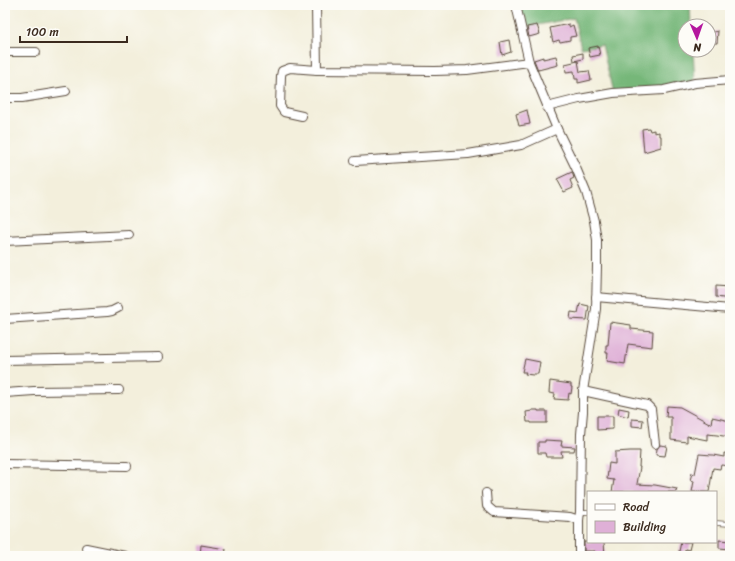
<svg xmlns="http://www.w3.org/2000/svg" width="735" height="561" viewBox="0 0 735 561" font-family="Sriracha,sans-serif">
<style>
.forest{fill:#76b779;stroke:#58704c}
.building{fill:#dfb0d7}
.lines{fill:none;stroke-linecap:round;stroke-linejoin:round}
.lane-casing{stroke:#57483a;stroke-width:5.5}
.street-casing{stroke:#57483a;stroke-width:10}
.lane{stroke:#fff;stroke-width:4}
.street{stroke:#fff;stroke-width:8}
</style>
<rect width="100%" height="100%" fill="#fdfcf7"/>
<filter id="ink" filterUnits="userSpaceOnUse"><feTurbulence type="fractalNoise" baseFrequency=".025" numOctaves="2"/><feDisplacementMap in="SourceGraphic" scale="8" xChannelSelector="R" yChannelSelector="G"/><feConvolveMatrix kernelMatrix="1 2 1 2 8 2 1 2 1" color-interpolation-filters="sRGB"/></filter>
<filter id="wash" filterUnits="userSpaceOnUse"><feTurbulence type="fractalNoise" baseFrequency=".012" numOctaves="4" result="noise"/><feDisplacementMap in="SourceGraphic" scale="16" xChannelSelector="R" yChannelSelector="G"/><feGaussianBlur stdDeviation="0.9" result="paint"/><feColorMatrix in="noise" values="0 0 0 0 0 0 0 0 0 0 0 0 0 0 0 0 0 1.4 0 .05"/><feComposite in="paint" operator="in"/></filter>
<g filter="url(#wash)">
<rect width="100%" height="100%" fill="#f3efdc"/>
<!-- forest -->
<polygon class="forest" points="516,5 690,5 691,26 685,26 685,50 693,50 695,83 613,93 602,45 581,48 574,18 522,28"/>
<g id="blocks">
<!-- building -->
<g class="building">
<polygon points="569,24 569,27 573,25 576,36 570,37 570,40 560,42 559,40 553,42 550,28"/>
<polygon points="537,25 540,34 529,37 527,27"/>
<polygon points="718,31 717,43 709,43 709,33"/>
<polygon points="509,40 511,52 502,55 500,42"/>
<polygon points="598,46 600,55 590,57 588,48"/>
<polygon points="583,53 583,59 574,61 573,55"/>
<polygon points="556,56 558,65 538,70 534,60 543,57 543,59"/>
<polygon points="578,61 580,72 589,71 591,80 578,83 578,79 575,79 574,71 566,72 565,64"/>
<polygon points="527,110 530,124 519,126 516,114"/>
<polygon points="649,128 650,131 654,130 654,133 659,132 659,136 661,136 661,147 644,152 642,129"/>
<polygon points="572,172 574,178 570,180 573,188 564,192 557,179"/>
<polygon points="716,286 730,287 730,299 716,297"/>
<polygon points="580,304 589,306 587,320 570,319 571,312 578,313"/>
<polygon points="610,322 631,325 631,329 653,331 652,347 628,344 625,364 607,361 608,353 606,353 606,345 608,345"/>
<polygon points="525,359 540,362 538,374 534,374 533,375 525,374 526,372 522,372"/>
<polygon points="550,381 571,384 571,387 572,387 571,394 569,393 568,400 554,399 555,394 549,393"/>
<polygon points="667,406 680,407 711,424 712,417 730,421 730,437 717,435 707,434 707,440 687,436 687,442 671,440 671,417 666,417"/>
<polygon points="619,408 629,410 628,417 618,414"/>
<polygon points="532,410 538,410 538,411 547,411 547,423 531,423 531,422 527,422 526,412 532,411"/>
<polygon points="597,416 613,416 613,429 597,430"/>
<polygon points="632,419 643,420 642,427 632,426"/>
<polygon points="545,440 562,441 561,446 575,447 574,451 561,451 562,457 546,457 545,453 538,453 538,442 545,442"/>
<polygon points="660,445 667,446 665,456 656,455 657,449"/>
<polygon points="630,451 640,451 639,467 640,467 637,484 655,485 677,489 676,492 612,492 614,480 607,479 609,463 615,464 615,452"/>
<polygon points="724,453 730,454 730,466 721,465 720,469 713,468 709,492 692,492 694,481 690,480 692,473 695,474 699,454 712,455 713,455 724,457"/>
<polygon points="719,540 730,541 730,549 719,548"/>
<polygon points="584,542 604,542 605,556 595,556 595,551 584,551"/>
<polygon points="681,542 691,542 689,550 685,549 685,556 678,556"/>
<polygon points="201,545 226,549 225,556 200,556"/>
</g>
</g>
</g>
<g filter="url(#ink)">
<use href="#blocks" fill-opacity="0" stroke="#57483a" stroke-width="1"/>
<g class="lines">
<defs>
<g id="lane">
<polyline points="580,512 588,512"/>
<polyline points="716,523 730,524"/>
</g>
<g id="street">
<polyline points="316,5 317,70"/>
<polyline points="516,5 529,62 557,129 576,168 586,192 594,221 597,240 597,266 596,309 583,391 583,412 581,434 580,512 579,520 579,556"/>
<polyline points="5,52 36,52"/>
<polyline points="5,98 22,98 66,91"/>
<polyline points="547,107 579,99 613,93 664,90 695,83 730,80"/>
<polyline points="302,116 284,112 280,106 281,76 282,71 290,68 317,70 435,71 467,70 529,62"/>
<polyline points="355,161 468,154 521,145 557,129"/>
<polyline points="5,241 129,235"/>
<polyline points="596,297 730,309"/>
<polyline points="5,319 107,312 112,311 118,308"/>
<polyline points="5,360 158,357"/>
<polyline points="583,391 647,405 651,409 655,444"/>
<polyline points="5,393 34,391 119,390"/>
<polyline points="5,464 127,466"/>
<polyline points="486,493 487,506 494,512 570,517 579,520"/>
<polyline points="86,548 125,556"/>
</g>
</defs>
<!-- lane casing -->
<use href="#lane" class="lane-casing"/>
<!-- street casing -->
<use href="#street" class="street-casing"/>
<!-- lane -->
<use href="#lane" class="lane"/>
<!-- street -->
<use href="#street" class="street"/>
</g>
</g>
<!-- margin -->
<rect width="735" height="561" fill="none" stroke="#fdfcf7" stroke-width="20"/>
<!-- legend -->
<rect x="587" y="491" width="130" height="52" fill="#fdfcf7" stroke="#afa8a0"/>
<rect x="595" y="504" width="20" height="6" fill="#ffffff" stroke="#afa8a0"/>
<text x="623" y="511" font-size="12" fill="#3b2a1e">Road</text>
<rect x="595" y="521" width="20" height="12" fill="#dfb0d7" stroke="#afa8a0"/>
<text x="623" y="531" font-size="12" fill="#3b2a1e">Building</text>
<!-- north arrow -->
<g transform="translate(697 38) rotate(178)"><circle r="19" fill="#fdfcf7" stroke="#afa8a0"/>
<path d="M0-3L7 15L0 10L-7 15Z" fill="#b5179e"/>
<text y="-6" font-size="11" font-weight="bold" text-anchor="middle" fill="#3b2a1e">N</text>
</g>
<!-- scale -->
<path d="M20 36v6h107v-6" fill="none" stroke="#3b2a1e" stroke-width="2"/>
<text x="26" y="36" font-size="12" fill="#3b2a1e" stroke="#fdfcf7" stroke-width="3" paint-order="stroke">100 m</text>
</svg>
